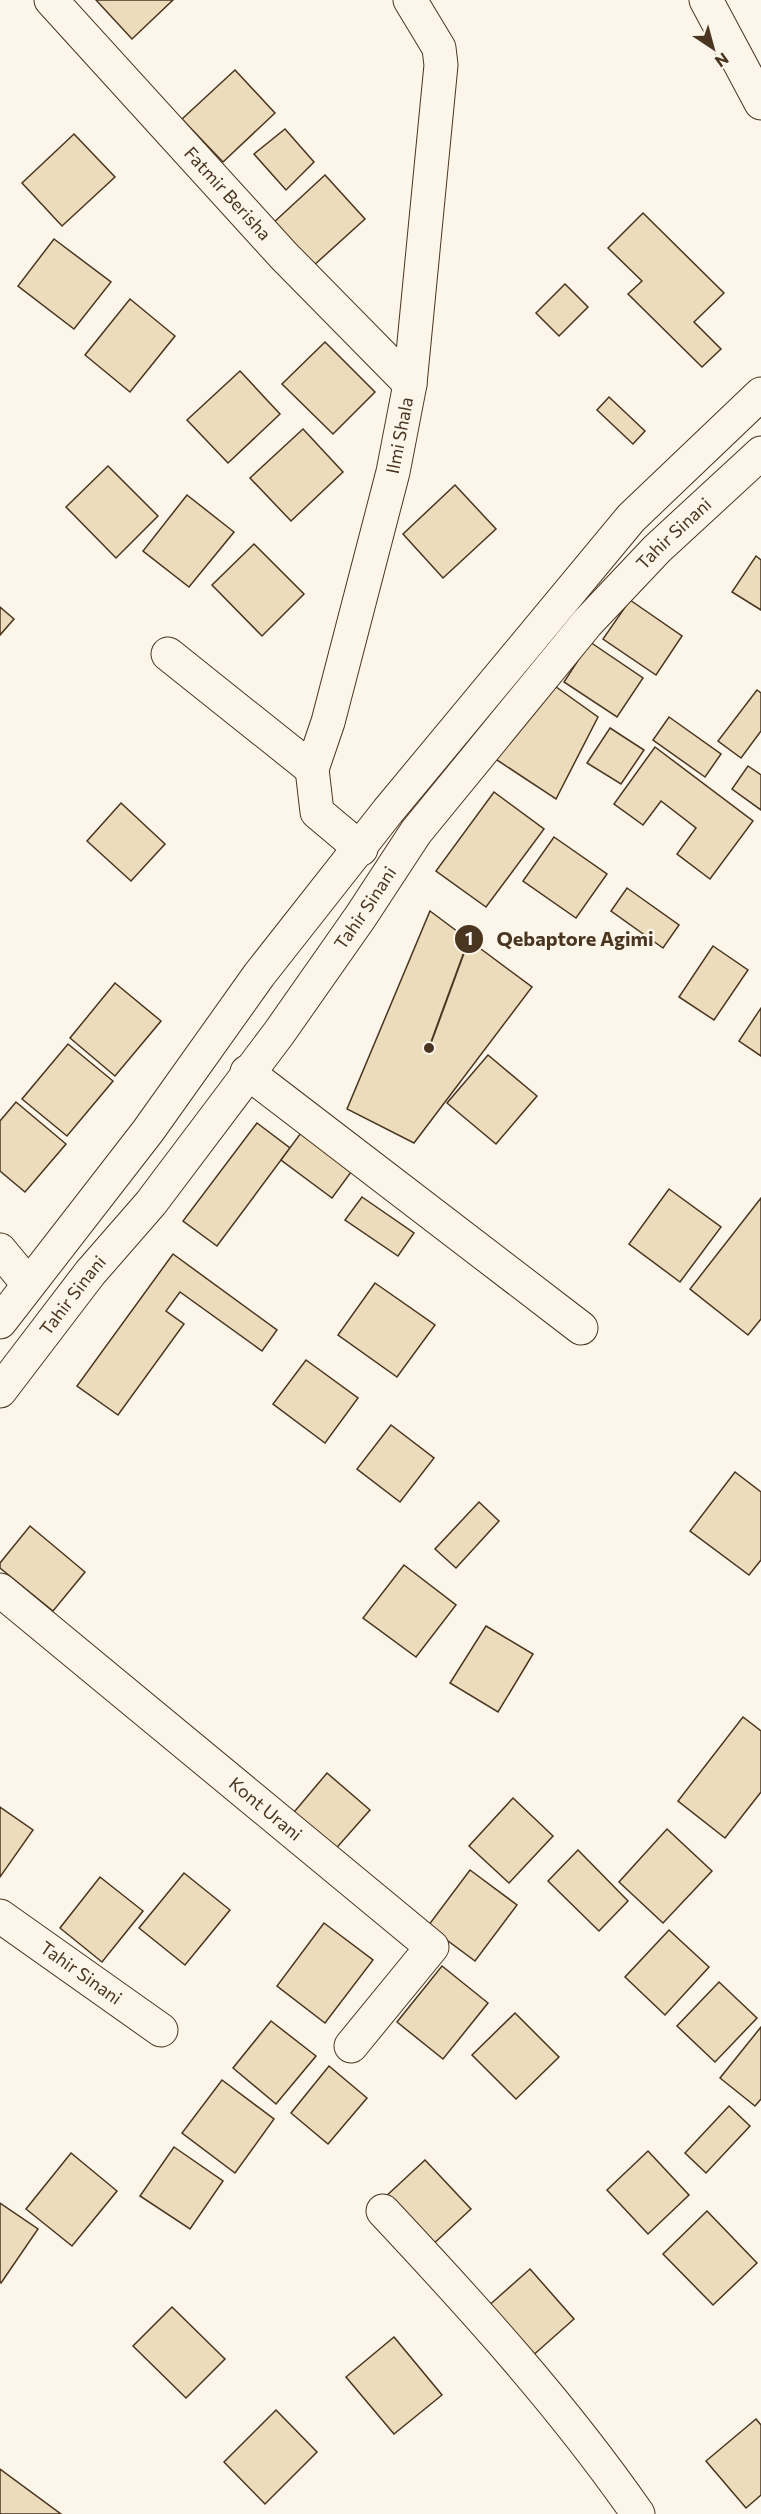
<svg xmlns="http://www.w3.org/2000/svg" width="761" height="2514" viewBox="0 0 761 2514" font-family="Commissioner,sans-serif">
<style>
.building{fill:#ecdcbc;stroke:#4a3520;stroke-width:1.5}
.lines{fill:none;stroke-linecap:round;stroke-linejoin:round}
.minor-casing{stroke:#4a3520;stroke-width:35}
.major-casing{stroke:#4a3520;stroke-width:35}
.minor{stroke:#fbf6e9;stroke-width:33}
.major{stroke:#fbf6e9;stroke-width:33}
.labels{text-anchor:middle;stroke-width:4.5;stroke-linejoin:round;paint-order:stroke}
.street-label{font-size:18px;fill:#4a3520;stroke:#fbf6e9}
.leader{fill:none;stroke:#4a3520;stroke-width:2}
.callout-dot{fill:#4a3520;stroke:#fbf6e9;stroke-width:2}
.mark-label{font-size:18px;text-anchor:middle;font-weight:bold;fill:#fff}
.callout-label{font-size:20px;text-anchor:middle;font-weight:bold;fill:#4a3520;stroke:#fbf6e9;stroke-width:4.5;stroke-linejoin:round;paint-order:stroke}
</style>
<rect width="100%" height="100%" fill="#fbf6e9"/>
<!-- building -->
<g class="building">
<polygon points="96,0 173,0 132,39"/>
<polygon points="235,70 275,113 223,162 182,119"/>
<polygon points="285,129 314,162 286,190 254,154"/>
<polygon points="74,134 115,177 62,226 22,183"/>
<polygon points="325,175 365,219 312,267 272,224"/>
<polygon points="643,213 724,293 694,322 721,349 702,367 628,294 642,281 608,248"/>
<polygon points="54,239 111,282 74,329 18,286"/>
<polygon points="565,284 588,307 559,336 536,313"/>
<polygon points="130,299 175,336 130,392 85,355"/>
<polygon points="325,342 375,392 333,434 282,384"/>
<polygon points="240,371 280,414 228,463 187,420"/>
<polygon points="609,397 645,431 633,444 597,410"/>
<polygon points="303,429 343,472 291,521 250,478"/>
<polygon points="108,466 158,516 116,558 66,507"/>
<polygon points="455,485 496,529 443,578 403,534"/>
<polygon points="187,495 234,532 189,587 143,551"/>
<polygon points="254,544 304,594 262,636 212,585"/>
<polygon points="756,556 761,560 761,610 732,592"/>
<polygon points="630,600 682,636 656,675 603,639"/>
<polygon points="0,607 14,619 0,635"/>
<polygon points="590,642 643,678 617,717 564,682"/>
<polygon points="552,684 598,717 556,799 491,756"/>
<polygon points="757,690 761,693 761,731 741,758 718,741"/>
<polygon points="669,717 721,754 705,777 653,740"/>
<polygon points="610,728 644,750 621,784 587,763"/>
<polygon points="655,747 753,821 710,879 677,854 696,828 661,801 643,825 614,804"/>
<polygon points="748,766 761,775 761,810 732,789"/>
<polygon points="494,792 544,829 486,907 436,871"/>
<polygon points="121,803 165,844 131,881 87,841"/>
<polygon points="554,837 607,874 576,918 523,881"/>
<polygon points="627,888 679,925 663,948 611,911"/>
<polygon points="430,911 532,987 414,1143 347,1109"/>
<polygon points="713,946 748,970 714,1020 679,997"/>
<polygon points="115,983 161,1021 115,1076 70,1038"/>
<polygon points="761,1008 761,1056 739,1041"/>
<polygon points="68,1044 113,1081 67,1136 22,1099"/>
<polygon points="488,1055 537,1096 496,1144 447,1103"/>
<polygon points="16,1102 66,1144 25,1192 0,1171 0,1121"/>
<polygon points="257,1123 290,1148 217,1246 183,1221"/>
<polygon points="306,1126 357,1164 332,1198 281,1160"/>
<polygon points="669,1189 721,1227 680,1282 629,1244"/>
<polygon points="362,1197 414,1233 398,1256 345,1220"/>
<polygon points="761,1198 761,1319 748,1335 690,1289"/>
<polygon points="173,1254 277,1330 262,1351 180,1292 166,1311 184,1324 118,1415 77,1386"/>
<polygon points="375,1283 435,1325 397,1377 338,1335"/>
<polygon points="306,1360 358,1398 325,1443 273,1404"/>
<polygon points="391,1425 434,1458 400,1502 357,1469"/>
<polygon points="735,1472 761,1492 761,1560 749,1575 690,1531"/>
<polygon points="479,1502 499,1521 456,1568 435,1549"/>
<polygon points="30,1526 85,1572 53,1611 0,1568 0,1563"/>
<polygon points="404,1565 456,1605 416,1657 363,1618"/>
<polygon points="486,1626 533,1654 498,1712 450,1683"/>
<polygon points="743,1717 761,1731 761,1792 725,1838 678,1801"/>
<polygon points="327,1773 370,1810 332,1853 290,1817"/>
<polygon points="513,1798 553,1836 509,1883 469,1846"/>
<polygon points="0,1807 33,1830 0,1877"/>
<polygon points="667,1829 712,1871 663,1923 619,1882"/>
<polygon points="578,1850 628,1901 599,1931 548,1881"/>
<polygon points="470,1870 517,1905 475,1961 428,1926"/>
<polygon points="184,1873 230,1910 185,1965 139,1928"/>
<polygon points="100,1877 143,1911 102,1962 60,1928"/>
<polygon points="324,1923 373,1960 325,2023 277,1986"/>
<polygon points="669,1930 709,1967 665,2015 625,1977"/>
<polygon points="442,1966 488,2003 443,2059 397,2022"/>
<polygon points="719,1982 757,2018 715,2062 677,2026"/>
<polygon points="515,2013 559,2057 516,2099 472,2055"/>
<polygon points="271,2021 316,2056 276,2104 233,2068"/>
<polygon points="761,2027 761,2099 755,2106 720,2078"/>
<polygon points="329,2066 367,2098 328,2144 291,2113"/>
<polygon points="222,2080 274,2119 235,2173 182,2133"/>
<polygon points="729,2106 750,2126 706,2173 685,2153"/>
<polygon points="174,2147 223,2181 190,2229 140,2196"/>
<polygon points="648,2151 689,2195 648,2234 607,2190"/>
<polygon points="71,2153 117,2191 72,2246 26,2209"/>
<polygon points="425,2160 471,2209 429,2248 383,2199"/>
<polygon points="0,2203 38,2229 1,2283 0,2282"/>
<polygon points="707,2211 757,2263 713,2305 663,2254"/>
<polygon points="530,2269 574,2319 530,2358 486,2308"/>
<polygon points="172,2307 225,2359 186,2398 133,2346"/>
<polygon points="394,2337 442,2395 394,2434 346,2377"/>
<polygon points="276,2410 317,2452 265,2504 224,2462"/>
<polygon points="756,2419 761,2425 761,2495 746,2508 706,2461"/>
<polygon points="0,2469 61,2514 0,2514"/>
</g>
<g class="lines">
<defs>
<g id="minor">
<path id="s1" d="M51,0L284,256L410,384"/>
<polyline points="706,0 761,103"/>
<polyline points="168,654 312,769"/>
<path id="s2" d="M361,849L317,812L312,769L328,722L393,472L410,384L441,65L439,48L410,0"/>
<polyline points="247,1072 581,1328"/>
<polyline points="0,1250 28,1284"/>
<path id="s3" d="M0,1590L432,1947L351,2046"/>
<path id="s4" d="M0,1916L161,2030"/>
<path d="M383,2211C473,2307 563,2406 638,2514"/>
</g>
<g id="major">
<polyline points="0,1322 148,1131 259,975 388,811 631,518 761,394"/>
<path id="s5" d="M0,1391L90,1273L151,1203L279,1033L361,916L416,832L587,623L657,549L761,453"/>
</g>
</defs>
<!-- minor casing -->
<use href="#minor" class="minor-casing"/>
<!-- major casing -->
<use href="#major" class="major-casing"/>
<!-- minor -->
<use href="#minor" class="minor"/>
<!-- major -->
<use href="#major" class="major"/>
</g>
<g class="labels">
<!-- street labels -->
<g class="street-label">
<text dy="6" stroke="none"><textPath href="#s1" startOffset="262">Fatmir Berisha</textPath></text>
<text dy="6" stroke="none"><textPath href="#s2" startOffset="446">Ilmi Shala</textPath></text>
<text dy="6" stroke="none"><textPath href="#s5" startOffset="1092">Tahir Sinani</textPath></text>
<text dy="6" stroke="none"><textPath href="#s5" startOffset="606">Tahir Sinani</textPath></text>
<text dy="6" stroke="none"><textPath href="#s5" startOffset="120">Tahir Sinani</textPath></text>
<text dy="6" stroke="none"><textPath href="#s3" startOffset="344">Kont Urani</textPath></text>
<text dy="6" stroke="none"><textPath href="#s4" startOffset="99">Tahir Sinani</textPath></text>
</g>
</g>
<!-- callouts -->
<path class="leader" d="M429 1048L469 939"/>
<g class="callout-dot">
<circle cx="429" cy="1048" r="6"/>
<circle cx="469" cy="939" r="15"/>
</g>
<g class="mark-label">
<text x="469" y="945">1</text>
</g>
<g class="callout-label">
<text x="575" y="946">Qebaptore Agimi</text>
</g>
<!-- north arrow -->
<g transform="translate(713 48) rotate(144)" stroke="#fbf6e9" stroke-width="4.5" paint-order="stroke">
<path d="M0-4.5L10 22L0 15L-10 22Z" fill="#4a3520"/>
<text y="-9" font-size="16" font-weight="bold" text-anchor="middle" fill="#4a3520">N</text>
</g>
</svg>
